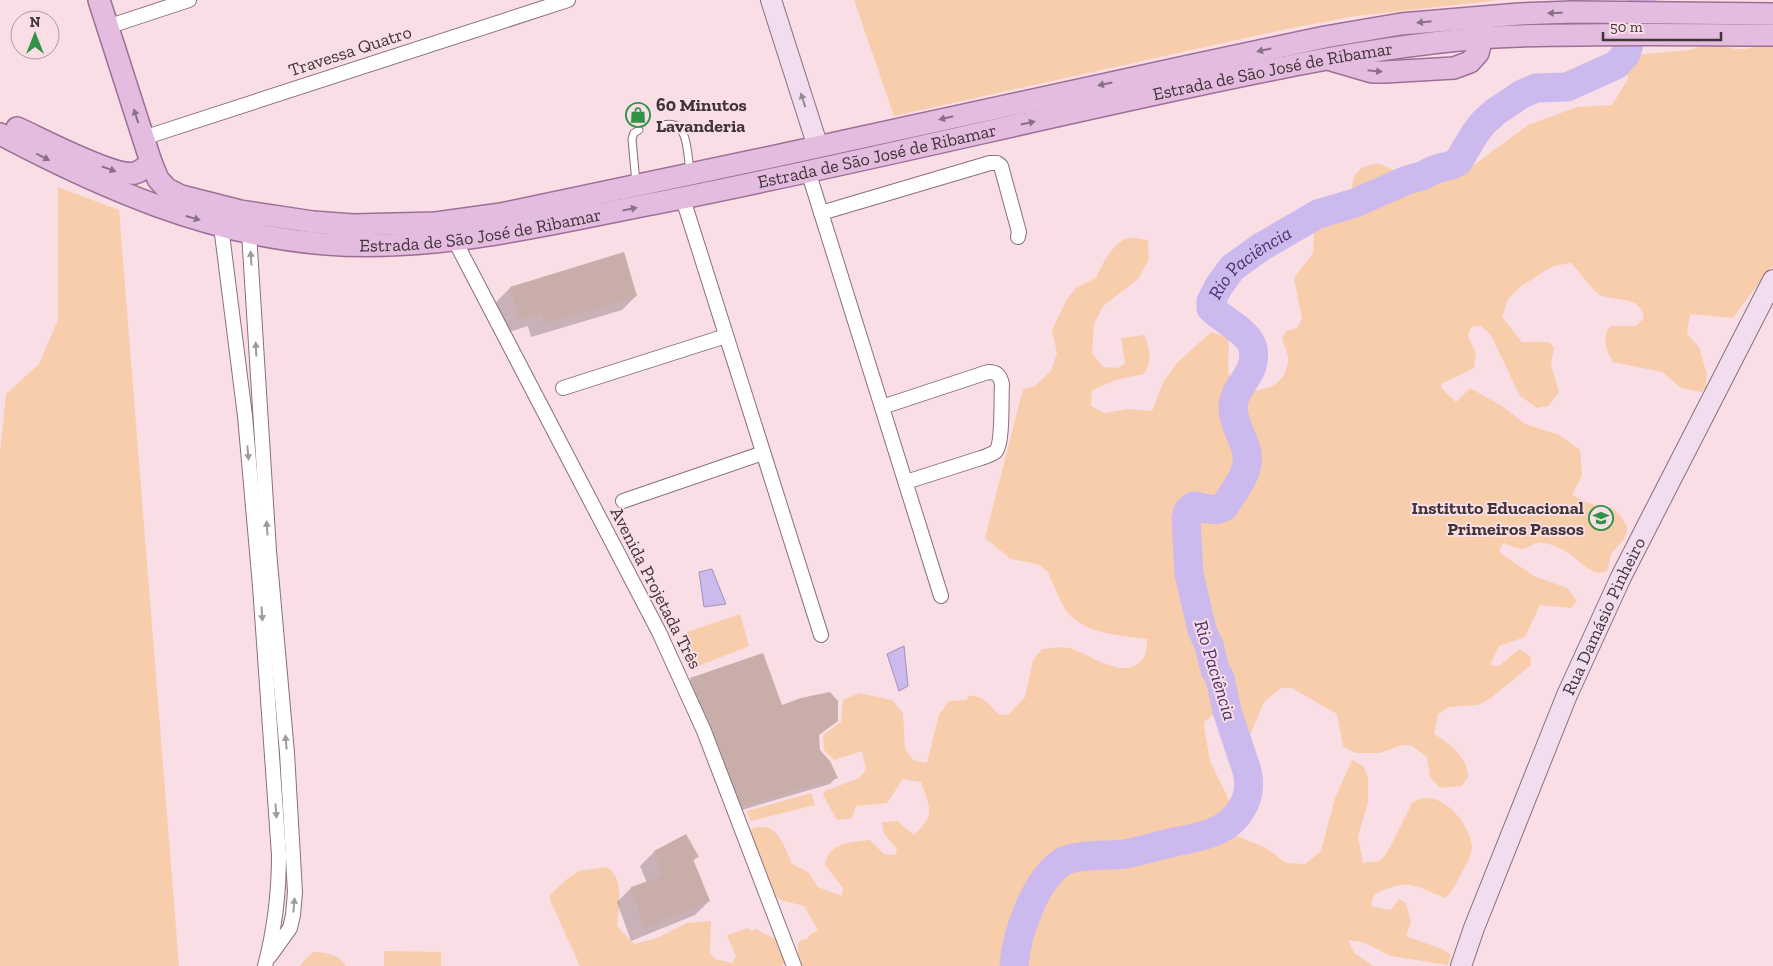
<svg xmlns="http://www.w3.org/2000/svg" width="1773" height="966" viewBox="0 0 1773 966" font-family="'Zilla Slab',serif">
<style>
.green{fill:#f8cdab}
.water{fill:#ccb9ee;stroke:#a291b7}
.shadow{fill:#0003}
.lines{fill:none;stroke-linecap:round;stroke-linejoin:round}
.river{stroke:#ccb9ee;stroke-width:29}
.building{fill:#c8ada8}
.lane-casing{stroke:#897077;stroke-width:9}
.street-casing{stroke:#897077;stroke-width:16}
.secondary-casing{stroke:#897077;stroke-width:22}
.primary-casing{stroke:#9e6f96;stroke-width:24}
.lane{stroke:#fff;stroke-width:7}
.street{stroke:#fff;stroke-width:14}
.secondary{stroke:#f1ddef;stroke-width:20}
.primary{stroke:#e3bcdf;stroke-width:21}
.oneway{fill:#897183}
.oneway2{fill:#988893}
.oneway3{fill:#9f9a9b}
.labels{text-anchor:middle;stroke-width:4;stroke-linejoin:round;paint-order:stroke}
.street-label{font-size:18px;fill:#3f3437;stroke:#fadee5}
.poi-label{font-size:18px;font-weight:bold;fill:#3f3437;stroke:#fadee5;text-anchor:start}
.water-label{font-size:19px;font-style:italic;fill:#4c306f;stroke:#fadee5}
</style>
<rect width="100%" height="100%" fill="#fadee5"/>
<!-- green -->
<g class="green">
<polygon points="854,0 1500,0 1356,16 1287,29 894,116"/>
<path d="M1773,40V268H1770L1733,318L1690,314L1687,334L1699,347L1707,375L1705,389L1701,392L1681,388L1662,372L1613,362C1606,348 1601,340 1610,326H1636L1644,318C1640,294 1618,303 1600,295C1594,292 1577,269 1571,263L1553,266L1521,286L1508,299L1502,317L1522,342H1548L1554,347L1551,365L1559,392L1548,406L1537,408L1520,396L1491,335L1481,326L1471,327L1468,336L1476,353L1474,368L1441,384L1442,389L1456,402L1470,388L1502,406L1525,424L1559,435L1580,450L1582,476L1572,495L1591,504L1612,508L1621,516L1627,527V531L1624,539L1611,554L1607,571C1591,579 1576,555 1563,550C1555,546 1546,542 1537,543C1532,544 1527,549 1522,549C1516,548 1509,545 1503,543L1499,551L1503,555L1534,576L1567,588L1577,601L1571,608L1540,605L1525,637L1499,646L1490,665L1499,666L1519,649L1530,656L1531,665L1491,698L1478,705L1449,707L1438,714L1434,734C1449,743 1468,757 1468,777L1462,786L1440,788L1430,777L1427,757L1412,746L1402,745L1380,753H1356L1343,747L1337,714L1292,688H1281L1264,702L1246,744L1215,713L1204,722V727L1210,761L1230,802L1227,822L1232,834L1266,848L1286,863L1305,864L1321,851L1335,798L1352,760L1363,766L1368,777V802L1358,837L1363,863L1380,861L1387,853L1412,803C1437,784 1471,823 1472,847C1472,856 1464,868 1460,876C1456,884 1452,892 1445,898C1414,885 1407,878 1375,894L1371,903L1373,907L1391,910L1399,899L1406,903L1411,922L1406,936L1442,949L1451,955L1448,965L1391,956L1363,942L1348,940L1354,953L1374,966H798V943L803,939H807L811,934L818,930L804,906L781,900L767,891L745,832C775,815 783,842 792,864L808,872L818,887L842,896L843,888L825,865C828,843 851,842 870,840L884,854L895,855L897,849L884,834L882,822L897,821L914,835C936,815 930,807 921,782L903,779L887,803L856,806L852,818L837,820L823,795L825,791L859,778L866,770L862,751L834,760L824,750L823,735L841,722L843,700L859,693L892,700L903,713L905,748L913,760L927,763L939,715L949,701L967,700L968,696C982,694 990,705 998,714L1008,715L1025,697L1033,660L1042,649C1050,649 1061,646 1069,648C1088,653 1124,681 1141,661C1147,654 1147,648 1147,639C1121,635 1087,635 1068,613C1059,601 1054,584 1047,571L1038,564L1011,559L985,538L1023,389L1034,387L1051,371L1057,353L1052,330L1067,299L1076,288L1096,278C1101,266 1113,242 1128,238C1133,237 1142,240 1148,240L1149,259L1138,279L1103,306L1094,324L1092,353L1103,367L1118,368L1125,363L1121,338L1144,335C1151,349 1152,361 1144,374L1119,379L1092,390L1091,406L1105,413L1127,409L1152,411L1164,381L1177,363L1211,332L1229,338L1228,372L1237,389C1260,393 1285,389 1288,361C1289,355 1284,345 1282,338L1286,331L1297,328L1302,319L1294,278L1313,253L1314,225L1325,213L1349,205L1354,176L1361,168L1377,163L1400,173L1409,190L1426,187L1475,164L1528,125L1577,107L1612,105L1628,79L1626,60L1632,55L1690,50L1713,42L1735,49H1746Z"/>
<polygon points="58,187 119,210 179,966 0,966 0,453 6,394 39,364 58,320"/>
<polygon points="740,614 749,646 696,667 687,632"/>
<polygon points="811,793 815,805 751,821 747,811"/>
<path d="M606,867C625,876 619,909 617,926L634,944L657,938L687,923L711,921L710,953L715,959L732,963L736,956L727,935L749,928L750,931L756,929L771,937L790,943V961L781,966H580L550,900V895L567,879L579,871Z"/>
<polygon points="384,951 441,952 441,966 384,966"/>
<path d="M313,952C326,952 339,955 346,966H299Z"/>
</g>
<!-- water -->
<g class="water">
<polygon points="712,569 726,604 704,607 699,572"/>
<polygon points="904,646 908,686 899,691 887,654"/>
</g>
<!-- shadow -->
<g class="shadow">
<polygon points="623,254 636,296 622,310 531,337 528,326 506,333 496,302 510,288"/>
<polygon points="691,679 781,707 836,721 818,736 819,750 836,778 830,784 735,812 684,686"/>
<polygon points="654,852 697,857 692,862 709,901 695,915 631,941 617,902 631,888 647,883 640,866"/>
</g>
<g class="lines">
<!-- river -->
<path class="river" id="s1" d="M1014,966C1016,935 1035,880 1062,862C1075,854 1110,856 1126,854C1141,851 1156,846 1170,843C1183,840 1198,838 1211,833C1237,824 1254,799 1247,771L1227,711L1220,678L1215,670L1209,645L1202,630L1189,574L1186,518L1188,511L1194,506C1203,507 1215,513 1224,507C1225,506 1227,502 1228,501C1237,487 1250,471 1247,453C1243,436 1232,422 1233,405C1235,385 1258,373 1253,349C1250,332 1222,320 1211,308V301L1219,286L1232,268L1261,247L1318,214L1355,203L1407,180L1422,176L1436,169L1452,165L1458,162L1474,135L1483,123L1495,112L1522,94L1536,88L1567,87L1616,65L1626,54L1642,0"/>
</g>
<!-- building -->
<g class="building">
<polygon points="624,252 637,296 545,324 542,313 520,319 510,287"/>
<polygon points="763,653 782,705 801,698 830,692 838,701 838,721 819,735 820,750 830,761 838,778 742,806 712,728 690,678"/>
<polygon points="686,834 699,857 693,859 710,901 645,928 631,887 663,876 654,851"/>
</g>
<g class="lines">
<defs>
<g id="lane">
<path d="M664,125C689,119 687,153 690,171"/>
<polyline points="636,183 632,139 634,133 639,130"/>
</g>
<g id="street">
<polyline points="107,27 189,0"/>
<polyline points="143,138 568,0"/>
<polyline points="808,171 941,596"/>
<polyline points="683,199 821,635"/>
<polyline points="821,213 990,163 997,163 1001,166 1019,232 1018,237"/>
<path d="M221,226L245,416L260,586L279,855C279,894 275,928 265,966"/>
<polyline points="249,233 269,551 287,753 295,892 293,915 290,928 270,956"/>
<polyline points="455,241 659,632 704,731 794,966"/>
<polyline points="563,388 726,336"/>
<path d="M882,407L988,372C997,372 1000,375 1002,384C1001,397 1003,443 996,451C992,455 986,456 981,458L906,482"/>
<polyline points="623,501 763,453"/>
</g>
<g id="secondary">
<polyline points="771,0 818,147"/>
<path id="s2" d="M1461,966L1474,928L1567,695L1621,577L1773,280"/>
</g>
<g id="primary">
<polyline points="99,0 151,162 158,179 167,189 181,196 240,211 313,222 353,225 436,223 501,214 776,156 1189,66 1325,37 1401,24 1519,14 1573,12 1773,14"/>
<polyline points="1331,60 1372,72 1385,72 1454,68 1470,62 1478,53 1482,38 1479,27"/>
<path d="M17,128C40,138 114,178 135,173C142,171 146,167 151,162"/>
<path id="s3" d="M0,134C102,188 209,235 326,244C432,252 537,227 641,206C850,166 1057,113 1265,71C1337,56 1409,44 1481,38C1515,35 1548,35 1582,35C1645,34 1709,35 1773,35"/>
</g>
</defs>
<!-- lane casing -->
<use href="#lane" class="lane-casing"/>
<!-- street casing -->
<use href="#street" class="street-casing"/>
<!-- secondary casing -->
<use href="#secondary" class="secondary-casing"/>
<!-- primary casing -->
<use href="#primary" class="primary-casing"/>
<!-- lane -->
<use href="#lane" class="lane"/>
<!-- street -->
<use href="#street" class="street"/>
<!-- secondary -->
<use href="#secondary" class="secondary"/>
<!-- primary -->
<use href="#primary" class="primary"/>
</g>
<!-- one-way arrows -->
<defs><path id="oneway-solid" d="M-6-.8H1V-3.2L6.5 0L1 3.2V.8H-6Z" transform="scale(1.25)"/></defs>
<g class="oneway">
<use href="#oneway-solid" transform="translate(1555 13) rotate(179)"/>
<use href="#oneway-solid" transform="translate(1424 22) rotate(174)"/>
<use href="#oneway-solid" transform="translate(1264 50) rotate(168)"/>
<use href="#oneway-solid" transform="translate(1375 71) rotate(6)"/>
<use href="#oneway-solid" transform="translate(1105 84) rotate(168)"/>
<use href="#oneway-solid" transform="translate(136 116) rotate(-108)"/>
<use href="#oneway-solid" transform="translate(946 118) rotate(167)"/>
<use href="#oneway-solid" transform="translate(1028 123) rotate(-12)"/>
<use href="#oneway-solid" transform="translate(43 157) rotate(27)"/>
<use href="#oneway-solid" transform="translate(109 169) rotate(19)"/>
<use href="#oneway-solid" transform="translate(630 209) rotate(-11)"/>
<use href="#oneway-solid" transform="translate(193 218) rotate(16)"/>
</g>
<use class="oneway2" href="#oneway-solid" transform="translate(803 100) rotate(-108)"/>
<g class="oneway3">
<use href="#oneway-solid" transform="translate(251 258) rotate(-94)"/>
<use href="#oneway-solid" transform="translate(256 349) rotate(-93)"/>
<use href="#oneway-solid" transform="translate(248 453) rotate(85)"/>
<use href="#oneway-solid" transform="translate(267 528) rotate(-94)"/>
<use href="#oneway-solid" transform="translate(262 614) rotate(86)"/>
<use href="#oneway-solid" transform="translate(286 742) rotate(-95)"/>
<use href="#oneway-solid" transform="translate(276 811) rotate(86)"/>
<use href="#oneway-solid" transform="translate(294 905) rotate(-85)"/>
</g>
<!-- icons -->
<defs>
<symbol id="shop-ring" viewBox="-11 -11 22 22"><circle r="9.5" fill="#fadee5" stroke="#309348" stroke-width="1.5"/><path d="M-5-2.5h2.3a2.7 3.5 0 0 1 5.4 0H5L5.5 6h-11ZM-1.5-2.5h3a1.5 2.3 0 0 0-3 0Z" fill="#309348"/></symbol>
<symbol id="school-ring" viewBox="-11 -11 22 22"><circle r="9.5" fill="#fadee5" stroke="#309348" stroke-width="1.5"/><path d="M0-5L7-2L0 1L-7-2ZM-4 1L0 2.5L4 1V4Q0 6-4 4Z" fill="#309348"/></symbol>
</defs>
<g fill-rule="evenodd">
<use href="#shop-ring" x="624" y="101" width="28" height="28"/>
<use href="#school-ring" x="1587" y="504" width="28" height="28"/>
</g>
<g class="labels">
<!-- street labels -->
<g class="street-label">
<text transform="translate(350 51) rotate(-18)" y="6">Travessa Quatro</text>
<text dy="6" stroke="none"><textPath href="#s3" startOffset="1311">Estrada de São José de Ribamar</textPath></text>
<text dy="6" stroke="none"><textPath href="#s3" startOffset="906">Estrada de São José de Ribamar</textPath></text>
<text dy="6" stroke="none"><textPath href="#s3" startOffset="502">Estrada de São José de Ribamar</textPath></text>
<text transform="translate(656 588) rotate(63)" y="6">Avenida Projetada Três</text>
<text dy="6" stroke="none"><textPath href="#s2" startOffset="378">Rua Damásio Pinheiro</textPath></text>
</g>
<!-- poi labels -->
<g class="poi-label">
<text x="656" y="111">60 Minutos<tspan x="656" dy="21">Lavanderia</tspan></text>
<text x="1584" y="514" text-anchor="end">Instituto Educacional<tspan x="1584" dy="21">Primeiros Passos</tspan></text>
</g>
<!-- water labels -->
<g class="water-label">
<text dy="7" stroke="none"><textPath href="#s1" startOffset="951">Rio Paciência</textPath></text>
<text transform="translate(1216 670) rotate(73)" y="7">Rio Paciência</text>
</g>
</g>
<!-- north arrow -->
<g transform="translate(35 35)"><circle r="24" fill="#fadee5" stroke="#af9a9f"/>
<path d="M0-4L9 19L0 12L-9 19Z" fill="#309348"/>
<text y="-8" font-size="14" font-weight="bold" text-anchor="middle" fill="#3f3437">N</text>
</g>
<!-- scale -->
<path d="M1603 32v8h118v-8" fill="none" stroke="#3f3437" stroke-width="2.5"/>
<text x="1610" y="32" font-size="15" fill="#3f3437" stroke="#fadee5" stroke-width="4" paint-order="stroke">50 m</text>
</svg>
